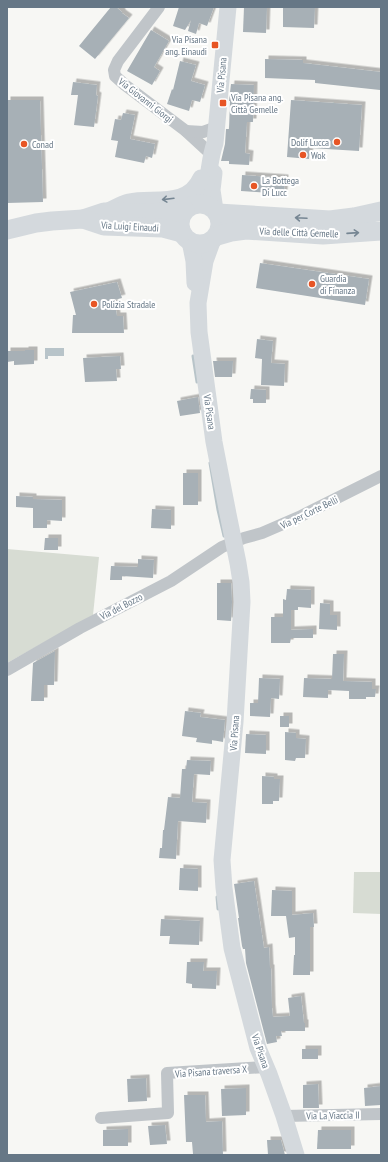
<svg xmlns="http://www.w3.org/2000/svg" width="388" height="1162" viewBox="0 0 388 1162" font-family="'PT Sans Narrow',sans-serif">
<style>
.green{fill:#d7dcd3}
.water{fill:#b8c4c9}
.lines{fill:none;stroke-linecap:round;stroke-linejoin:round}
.stream{stroke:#b8c4c9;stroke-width:3}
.building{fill:#a7b0b6;filter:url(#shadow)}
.street{stroke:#c0c5c9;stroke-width:12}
.secondary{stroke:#d4d9dd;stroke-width:17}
.primary{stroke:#d4d9dd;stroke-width:19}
.oneway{stroke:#768693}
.poi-dot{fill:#e75525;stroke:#fff;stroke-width:1.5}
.labels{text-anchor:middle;stroke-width:4;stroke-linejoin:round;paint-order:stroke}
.poi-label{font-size:10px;fill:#667786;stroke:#fff;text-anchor:start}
.street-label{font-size:10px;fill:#667786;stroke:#fff}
</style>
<defs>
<filter id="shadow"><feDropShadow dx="3.5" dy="-3.5" stdDeviation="0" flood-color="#0004"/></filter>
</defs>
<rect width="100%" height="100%" fill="#f7f7f4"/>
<!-- green -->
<g class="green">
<polygon points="7,549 99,557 93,615 7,663"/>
<polygon points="354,872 381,872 381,914 353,913"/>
</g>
<!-- water -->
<polygon class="water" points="45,348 64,348 64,356 48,356 48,359 45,359"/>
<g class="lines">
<!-- stream -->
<g class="stream">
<polyline points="193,356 197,382"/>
<polyline points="210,463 218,510 224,536"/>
<polyline points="217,897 218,909"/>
</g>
</g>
<!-- building -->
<g class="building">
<polygon points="111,7 116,7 122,12 122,13 129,18 95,59 79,46"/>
<polygon points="179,7 214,7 207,26 199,23 196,34 188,31 191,20 185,30 173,26"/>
<polygon points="244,7 267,7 266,33 243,32"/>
<polygon points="283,7 315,7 314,28 283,27"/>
<polygon points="151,30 169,41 154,67 160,71 152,85 127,71"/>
<polygon points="265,59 303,60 303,63 381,72 380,90 315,83 315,80 265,78"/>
<polygon points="180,61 196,65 191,81 205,85 200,102 192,100 189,111 167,104 172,89 173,90"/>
<polygon points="73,82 97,85 96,95 98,96 94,127 74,125 78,95 71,95"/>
<polygon points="231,84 254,85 253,122 247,122 245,153 250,154 249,165 229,164 229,161 221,161 225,144 226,129 229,129 230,101 229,101"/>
<polygon points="7,100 40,100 43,202 7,203"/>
<polygon points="291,100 362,105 359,151 310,148 309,159 287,157"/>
<polygon points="123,113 135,115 130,139 155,144 152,158 146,156 144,163 115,157 118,141 111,140 115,119 121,120"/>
<polygon points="242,175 285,178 284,194 241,191"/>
<polygon points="260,263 369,279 365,305 256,288"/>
<polygon points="117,282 122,298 114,300 117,316 123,316 124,333 72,333 73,315 76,315 70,292"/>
<polygon points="257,339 273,341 271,363 285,364 284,386 261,385 262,359 255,358"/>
<polygon points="25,350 34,350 34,364 14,365 14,361 7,362 7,351 25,351"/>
<polygon points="120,356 121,369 116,369 117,381 85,382 83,358"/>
<polygon points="213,361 233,361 232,377 215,377"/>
<polygon points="251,389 266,390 266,403 253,403 253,399 250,399"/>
<polygon points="198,397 200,413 180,416 177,401"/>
<rect x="183" y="473" width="15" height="32"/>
<polygon points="16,496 33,497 33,499 62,500 62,521 47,520 47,528 33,528 33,508 16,507"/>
<polygon points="152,509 171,510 171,529 151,528"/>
<polygon points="45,538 58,538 58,550 44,550"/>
<polygon points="138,559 154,560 153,578 122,576 122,580 110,580 111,566 138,567"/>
<polygon points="217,583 231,583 232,602 231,621 217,620"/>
<polygon points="287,589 311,590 311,608 298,607 298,610 291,610 291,630 313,629 313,638 291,638 290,643 271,643 271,617 283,617 283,599 286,600"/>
<polygon points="320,603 330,604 330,615 337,615 337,630 319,629"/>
<polygon points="55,651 54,685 44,685 44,701 31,701 33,663"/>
<polygon points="333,654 344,654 343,681 372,682 372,689 376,689 375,697 366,697 366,699 349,699 349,691 328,690 328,698 303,697 304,678 332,679"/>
<polygon points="259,678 280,679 279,699 271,698 270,717 250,716 250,703 258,703"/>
<polygon points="185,711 201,713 200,717 225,720 223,742 212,740 212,744 196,742 197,738 182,736"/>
<rect x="280" y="716" width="9" height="11"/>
<polygon points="285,732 296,733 296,738 306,739 305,758 296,758 295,761 285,760"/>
<polygon points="246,734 266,735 266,754 245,753"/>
<polygon points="187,760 211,761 210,775 194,774 192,802 207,803 206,823 178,821 176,859 159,858 160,848 162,848 163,830 164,830 168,797 180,798 182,769 186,769"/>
<polygon points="262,776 274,777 274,779 280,779 279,801 273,801 273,804 262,804"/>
<polygon points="180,868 198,869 198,891 179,890"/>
<polygon points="254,881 264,948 269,947 270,968 271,968 272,1008 273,1017 290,1016 288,998 301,996 304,1023 305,1023 305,1031 281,1031 282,1036 276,1036 277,1042 267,1044 246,963 245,949 243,949 242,946 238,918 239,918 234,884"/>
<polygon points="272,890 292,891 292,915 313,913 314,927 310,927 310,975 293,975 294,955 295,955 295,937 289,938 286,916 271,916"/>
<polygon points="161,919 200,921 199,945 169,944 170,936 160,936"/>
<polygon points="187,962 204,962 203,971 217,971 216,989 192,988 192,984 186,983"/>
<rect x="302" y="1049" width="16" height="10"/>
<polygon points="146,1078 147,1101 128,1102 127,1079"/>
<polygon points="318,1084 319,1108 303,1108 303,1085"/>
<polygon points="381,1086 381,1105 365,1106 364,1088"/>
<polygon points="246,1088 246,1115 222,1116 221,1089"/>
<polygon points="184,1095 205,1095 206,1122 222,1121 223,1155 201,1155 201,1154 193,1154 192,1142 186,1142"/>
<polygon points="165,1125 167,1144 150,1145 148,1126"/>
<polygon points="128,1129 128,1146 103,1146 103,1130"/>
<polygon points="318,1130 351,1130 351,1149 317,1149"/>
<polygon points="267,1140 281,1140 285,1155 268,1155"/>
</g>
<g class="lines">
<!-- street -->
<g class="street">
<polyline points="159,7 118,61 114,70 115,76 125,85 186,131 211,154"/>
<polyline points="186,131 203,132 217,127"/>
<polyline points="7,670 80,628 171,581 222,547 244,538 262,533 299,517 381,476"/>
<polyline points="284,1116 381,1114"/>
<polyline points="101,1118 168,1113 167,1073 266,1067"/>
</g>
<!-- secondary -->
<g class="secondary">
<polyline points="214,173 212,190 215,210"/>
<path d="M194,205C199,196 205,187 208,177C210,165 211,154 215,143L228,7"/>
<path d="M106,212C113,209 121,204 129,202C154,197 188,208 201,178"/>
<polyline points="213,239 205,261 198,303 199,332 214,442 228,514 238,563 241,582 242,602 235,722 222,860 224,888 232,948 258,1048 269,1074 284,1116 296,1155"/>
<polyline points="190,241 194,261 195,283"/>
</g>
<!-- primary -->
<g class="primary">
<circle cx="200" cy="224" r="20"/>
<polyline points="218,213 330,220 354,217 381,211"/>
<polyline points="83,219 104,212 152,213 185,210"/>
<polyline points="7,230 36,223 52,221 83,219 104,226 163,228 182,233"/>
<polyline points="217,236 231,232 246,230 323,235 381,231"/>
</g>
</g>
<!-- one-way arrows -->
<defs><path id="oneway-shaft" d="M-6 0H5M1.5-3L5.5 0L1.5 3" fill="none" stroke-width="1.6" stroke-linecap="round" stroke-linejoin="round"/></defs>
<g class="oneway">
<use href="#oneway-shaft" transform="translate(168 199) rotate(173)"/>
<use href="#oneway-shaft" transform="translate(301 218) rotate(-177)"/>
<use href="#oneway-shaft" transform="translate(353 233) rotate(-4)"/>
</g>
<!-- markers -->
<g class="poi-dot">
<rect x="211" y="41" width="8" height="8" rx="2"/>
<rect x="219" y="99" width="8" height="8" rx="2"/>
<circle cx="337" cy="142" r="4"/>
<circle cx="24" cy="144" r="4"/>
<circle cx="303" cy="155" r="4"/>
<circle cx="254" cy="186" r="4"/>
<circle cx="312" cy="284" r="4"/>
<circle cx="94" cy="304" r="4"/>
</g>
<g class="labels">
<!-- poi labels -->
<g class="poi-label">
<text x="207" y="43" text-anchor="end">Via Pisana<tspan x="207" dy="12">ang. Einaudi</tspan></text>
<text x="231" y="101">Via Pisana ang.<tspan x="231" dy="12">Città Gemelle</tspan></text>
<text x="329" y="146" text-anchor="end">Dolif Lucca</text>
<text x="32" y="148">Conad</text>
<text x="311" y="159">Wok</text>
<text x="262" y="184">La Bottega<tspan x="262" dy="12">Di Lucc</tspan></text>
<text x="320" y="282">Guardia<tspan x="320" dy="12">di Finanza</tspan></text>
<text x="102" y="308">Polizia Stradale</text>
</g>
<!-- street labels -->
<g class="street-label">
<text transform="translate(221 75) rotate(-85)" y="4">Via Pisana</text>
<text transform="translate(146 100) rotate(38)" y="4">Via Giovanni Giorgi</text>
<text transform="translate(130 226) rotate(3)" y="4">Via Luigi Einaudi</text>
<text transform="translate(299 232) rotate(2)" y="4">Via delle Città Gemelle</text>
<text transform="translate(210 412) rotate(82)" y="4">Via Pisana</text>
<text transform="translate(309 512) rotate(-26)" y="4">Via per Corte Belli</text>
<text transform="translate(121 606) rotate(-27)" y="4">Via del Bozzo</text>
<text transform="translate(234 733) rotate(-86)" y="4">Via Pisana</text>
<text transform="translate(261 1051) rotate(71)" y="4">Via Pisana</text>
<text transform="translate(211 1071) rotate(-4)" y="4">Via Pisana traversa X</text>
<text transform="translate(333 1115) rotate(-1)" y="4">Via La Viaccia II</text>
</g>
</g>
<!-- border -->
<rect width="388" height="1162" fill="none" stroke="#667786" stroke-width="16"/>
</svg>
